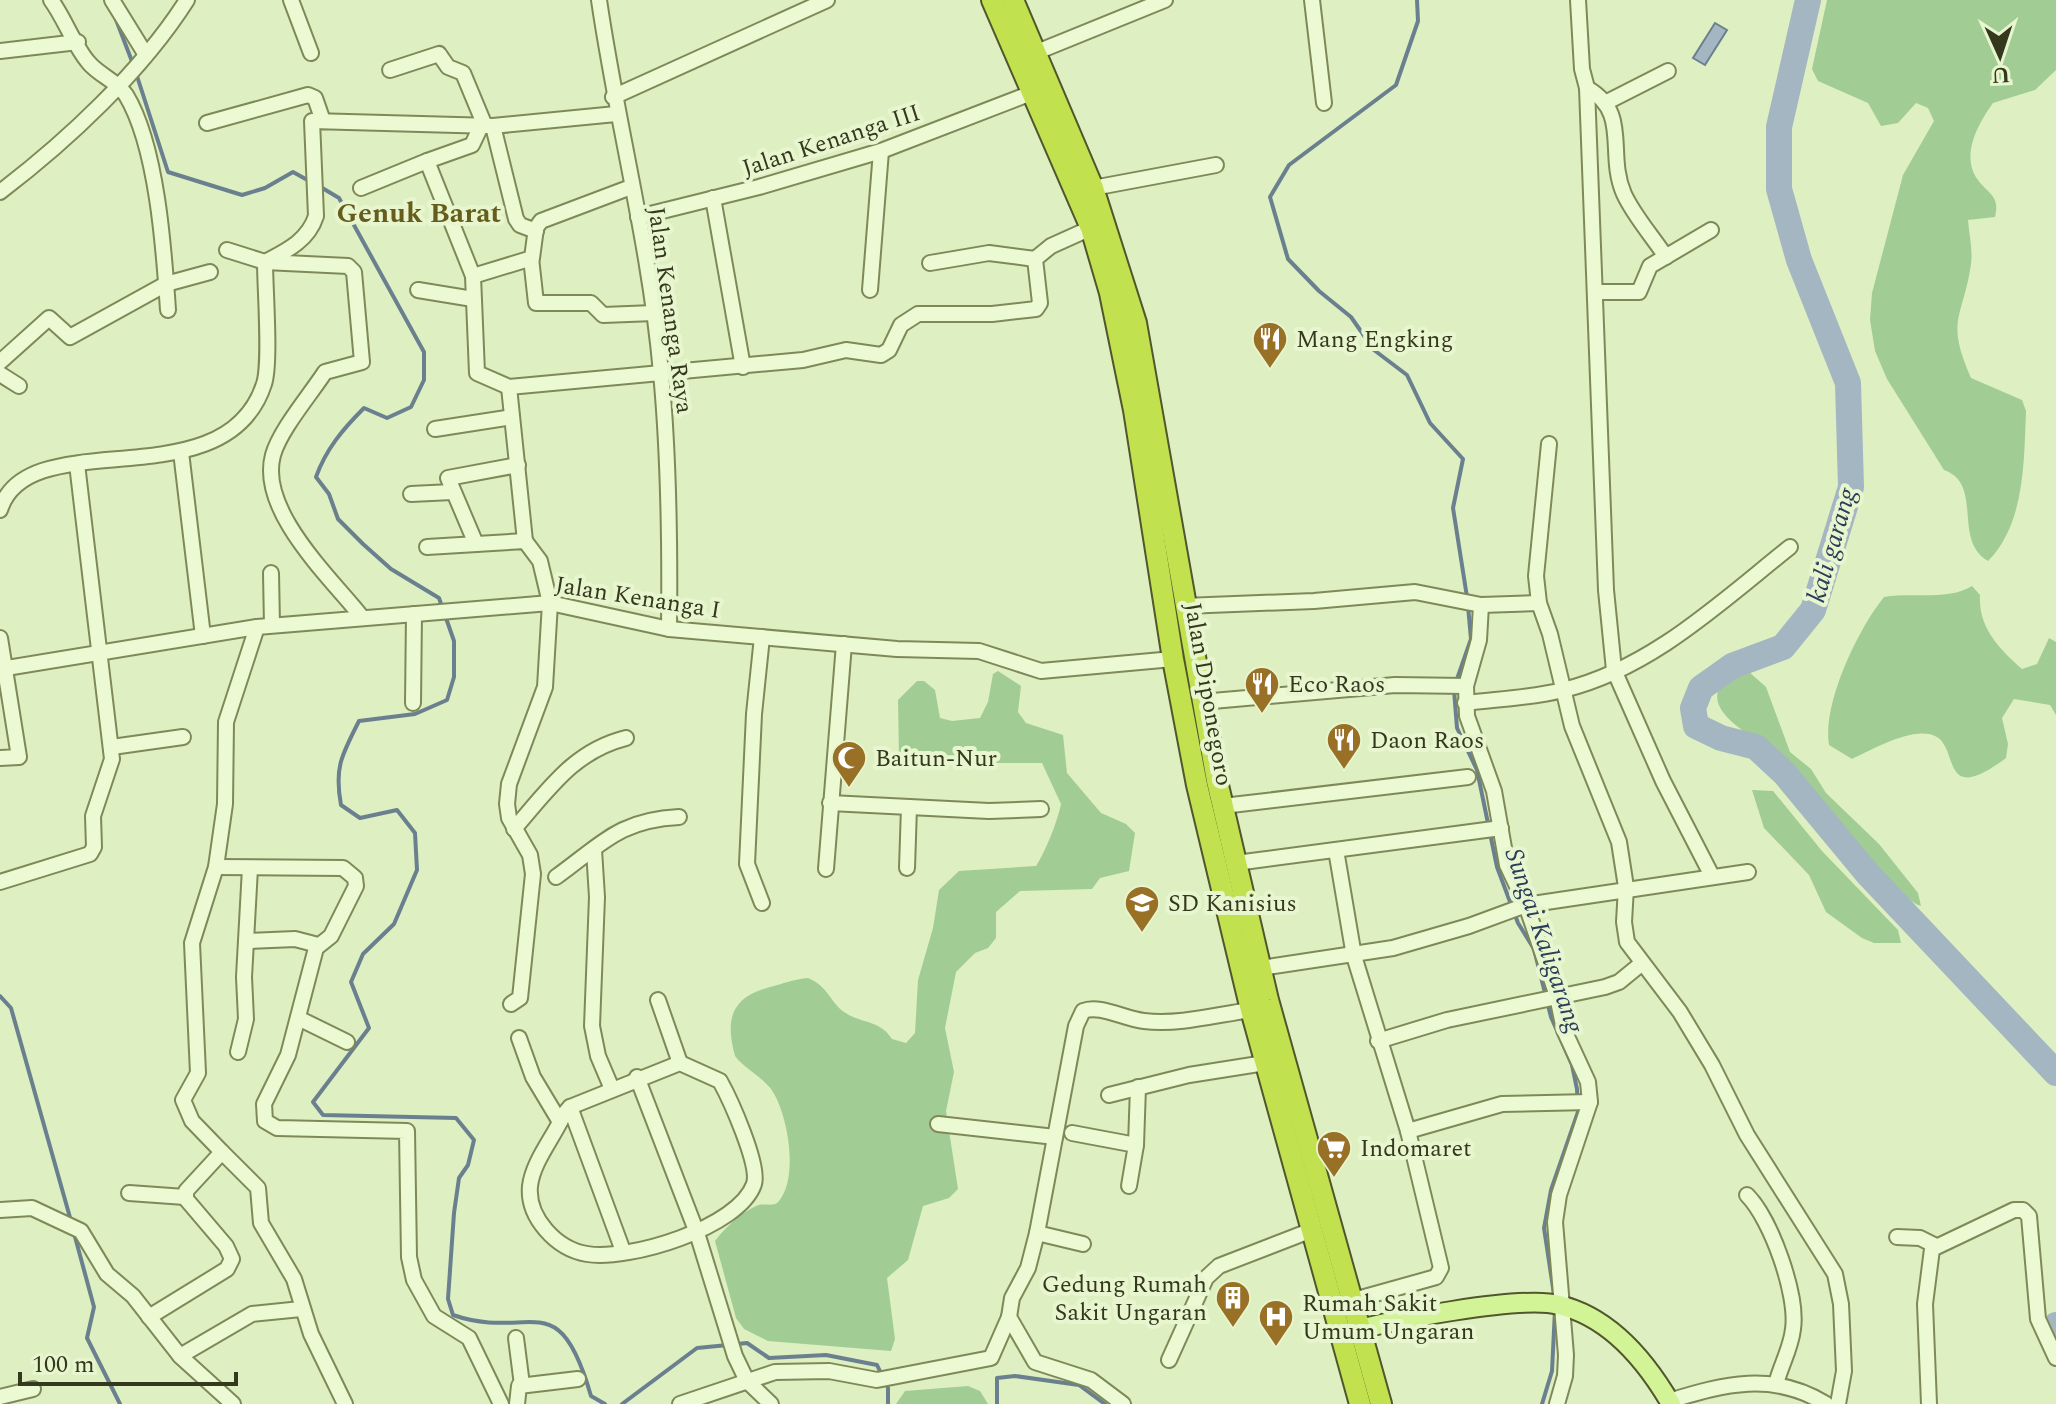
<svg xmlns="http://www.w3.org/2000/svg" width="2056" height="1404" viewBox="0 0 2056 1404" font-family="Spectral,serif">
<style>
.green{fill:#a1cd94}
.water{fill:#a4b6c1;stroke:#6a808f;stroke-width:2}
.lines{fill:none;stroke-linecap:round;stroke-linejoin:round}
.stream{stroke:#6a808f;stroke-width:4}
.river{stroke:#a4b6c1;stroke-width:26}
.minor-casing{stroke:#7f8958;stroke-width:18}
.major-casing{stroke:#51562c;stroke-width:22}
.highway-casing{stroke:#51562c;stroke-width:24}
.minor{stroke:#ecfad4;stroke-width:14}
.major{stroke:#d3f397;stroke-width:18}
.highway{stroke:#c1e14f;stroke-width:20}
.labels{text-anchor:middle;stroke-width:8;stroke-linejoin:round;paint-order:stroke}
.street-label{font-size:24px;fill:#34381d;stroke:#e8f6d0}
.poi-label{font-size:24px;fill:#34381d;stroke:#e8f6d0;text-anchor:start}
.water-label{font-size:26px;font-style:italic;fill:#2b3e58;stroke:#e8f6d0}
.quarter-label{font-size:28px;font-weight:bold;fill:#665c1b;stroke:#e8f6d0}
</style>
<rect width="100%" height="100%" fill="#deefc1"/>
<!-- green -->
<g class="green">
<path d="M1827,0H2056V70L2035,90L1993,103C1978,124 1960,156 1978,180C1989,195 2000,195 1995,217L1968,220C1969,234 1973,250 1971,264C1963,319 1945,319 1971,378L2022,400L2026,411C2024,461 2025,524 1988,561C1952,540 1984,484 1944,470L1887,379L1875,351L1870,320L1872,293L1903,175L1934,121L1928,108L1916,103L1898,123L1881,126L1868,103L1818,81L1812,69Z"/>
<path d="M1972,586L1980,595C1978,628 2000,649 2022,669L2037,664L2049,638L2056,642V715L2050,705L2014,699L2002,718L2008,744L2006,758C1939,808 1960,747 1935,736C1912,726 1872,750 1852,759L1829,745C1822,704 1858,629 1884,597C1913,592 1948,601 1972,586Z"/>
<path d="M998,671L1021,686L1018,712L1026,723L1063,735L1067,773L1101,813L1126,824L1135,833L1129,871L1100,878L1092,889L1020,891L996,912V938L988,948L975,953L956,972L945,1028L954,1072L946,1111L958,1189L949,1198L923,1206L908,1260L887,1278L895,1339L891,1351L768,1341L744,1329L736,1318L715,1241C726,1227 739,1214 756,1206C764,1202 774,1208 779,1201C799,1177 788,1113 771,1089C761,1076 745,1069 735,1056C725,1019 731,997 770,987C783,984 794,979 808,978C829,987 829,1001 844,1012C861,1024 879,1019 892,1039L906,1043L915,1033L918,980L933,928L939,890L959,871L1036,866C1045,853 1058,820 1061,804L1042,763H932L899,758L898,700L917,681H924L935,690L940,718L952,721L980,718L988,702L993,674Z"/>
<path d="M1749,672L1766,687L1790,752L1811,769L1826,793L1879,844L1918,893L1921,906C1912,903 1904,895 1896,888C1852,853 1826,804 1788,763C1770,743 1696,715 1723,682Z"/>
<polygon points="1752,790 1773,791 1822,851 1898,930 1901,943 1874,943 1862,938 1826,912 1809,875 1764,828"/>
<polygon points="968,1386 980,1391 988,1404 896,1404 905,1391"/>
</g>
<!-- water -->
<polygon class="water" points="1715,23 1727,30 1705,65 1693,58"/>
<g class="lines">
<!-- stream -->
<g class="stream">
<polyline points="1417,0 1418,21 1396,85 1289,165 1270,197 1288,259 1319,291 1351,317 1374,350 1407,375 1430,423 1463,459 1453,508 1467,597"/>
<polyline points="115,17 133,64"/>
<polyline points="136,73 168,172 242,195 265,188 293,172 311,182"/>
<path d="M319,186L339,198L424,352V380L411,407L387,418L364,408C343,429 326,449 316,477L329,494L338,519L363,544L391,569L439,598L454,641V677L447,700L415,714L359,721C342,755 334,767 341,805L360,818L397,810L415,833L417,870L394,924L363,954L351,982L369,1028L313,1102L323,1115L456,1118L474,1140L468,1165L459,1178L454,1213L448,1299L453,1315C531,1342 558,1281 591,1396L605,1404"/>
<polyline points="1456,682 1471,639 1468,606"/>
<polyline points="1454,690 1457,728 1477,770 1497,867 1518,923 1534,949 1551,1017 1572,1065 1577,1089 1578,1112 1551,1190 1544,1228 1555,1301"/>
<polyline points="0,996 11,1008 71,1221"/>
<polyline points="74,1233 94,1307 87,1338 120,1404"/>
<polyline points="737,1344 747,1343 769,1358 826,1355 877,1365 888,1388 888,1404"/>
<polyline points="622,1404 697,1348 728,1345"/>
<polyline points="997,1404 997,1378 1015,1376 1079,1385 1105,1404"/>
<polyline points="1542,1404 1552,1371 1555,1310"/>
</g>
<!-- river -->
<g class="river">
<polyline points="1808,0 1779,127 1779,189 1799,260 1848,383 1851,487 1813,610 1783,647 1732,666 1701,688 1693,708 1696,726 1721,738 1756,747 1785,774 1867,873 2056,1073"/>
<polyline points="2056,1325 2056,1327"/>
</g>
<defs>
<g id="minor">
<path d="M51,0C65,19 74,46 89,63C100,76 116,80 126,95C157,146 164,250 168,310"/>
<polyline points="112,0 146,55"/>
<polyline points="291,0 311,53"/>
<path d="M599,0C617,124 650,247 661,373C669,458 670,544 669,629"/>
<polyline points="1312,0 1324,103"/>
<polyline points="1578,0 1582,69 1587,88 1606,590 1614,670 1663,781 1712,876"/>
<polyline points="0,51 78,42"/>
<polyline points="1027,56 1165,0"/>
<polyline points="390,70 439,54 448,67 463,73 485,126"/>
<path d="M1587,88C1631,113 1606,153 1624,194C1634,216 1653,237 1666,257"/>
<polyline points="613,97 827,0"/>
<polyline points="1607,102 1668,71"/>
<polyline points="207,123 308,95 315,98 323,121"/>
<polyline points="493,126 516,219 520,225 536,231"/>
<polyline points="427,161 472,145 481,126"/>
<polyline points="361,188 427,161 473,276"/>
<polyline points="1093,188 1216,165"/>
<path d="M0,192C67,141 142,71 187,0"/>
<polyline points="713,198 743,367"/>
<polyline points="638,217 759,187 881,151 1034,92"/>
<path d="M227,250L265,262L348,266L354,272L362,362L325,372C310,395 280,430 273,455C258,510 329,576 361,616"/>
<polyline points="531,258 536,303 591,303 603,315 654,313"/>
<polyline points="930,263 989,253 1035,259"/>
<polyline points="418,290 473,299"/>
<polyline points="870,290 881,151"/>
<polyline points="1595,292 1639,292 1650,266 1711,230"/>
<polyline points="0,362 49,318 70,337 166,284 210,272"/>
<polyline points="0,374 19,386"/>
<polyline points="509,387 477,373 473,276 532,258 536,228 541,221 631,187"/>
<polyline points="435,429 512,417"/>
<polyline points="1549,444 1536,576 1539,603 1550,634 1572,726 1619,842 1626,887 1624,922 1627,942 1680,1012 1712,1065 1747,1135 1835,1274 1841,1304 1844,1371 1838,1404"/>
<polyline points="181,452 203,636"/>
<polyline points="411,494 452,492"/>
<path d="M0,510C28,420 225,504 264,384C271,363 265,289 265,262C286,251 308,241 316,216L312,121L493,126L616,114"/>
<polyline points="525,541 509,387 803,360 846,350 881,355 889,350 901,325 918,314 992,314 1036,309 1040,303 1035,259 1051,246 1091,228"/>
<polyline points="476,544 448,478 518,465"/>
<polyline points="427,547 525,541 540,561 550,603 545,687 509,784 507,804 509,818 530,855 533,874 520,998 511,1004"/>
<polyline points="271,573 272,625"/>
<polyline points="1481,605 1539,603"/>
<polyline points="1184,606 1314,601 1415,592 1481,605 1479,640 1466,686 1467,716 1494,791 1507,865 1526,905 1557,996 1564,1030 1588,1082 1590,1102 1559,1195 1555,1222 1566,1355 1565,1376 1557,1404"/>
<polyline points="762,637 754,714 747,864 762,903"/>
<polyline points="0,638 19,757 0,758"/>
<polyline points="0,669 257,627 550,603 669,629 897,649 979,651 1041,671 1173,659"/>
<polyline points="1201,702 1395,685 1466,686"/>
<polyline points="413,703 414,614"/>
<path d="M1465,703C1497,699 1532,698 1563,690C1651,669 1722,601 1790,547"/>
<polyline points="112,747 183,737"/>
<polyline points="830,803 989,811 1041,809"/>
<polyline points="1223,806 1468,777"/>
<path d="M514,829C549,789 574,751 626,738"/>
<polyline points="594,850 597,897 592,1026 598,1056 612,1089"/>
<polyline points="1336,850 1354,956 1408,1131 1441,1268 1436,1277 1343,1303"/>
<polyline points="1236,863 1501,828"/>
<polyline points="216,867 343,868 355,878 356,886 331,936 316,948 288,1055 264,1104 265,1121 277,1128 407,1131 409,1257 414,1280 434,1316 469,1338 501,1404"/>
<polyline points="907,868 909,807"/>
<polyline points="826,869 844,644"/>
<path d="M556,877C602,844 619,820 679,817"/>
<polyline points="0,882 90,854 94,847 93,816 112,759 77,464"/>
<polyline points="247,941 295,939 318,945"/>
<polyline points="1261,968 1393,948 1469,926 1526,905 1748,872"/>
<polyline points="658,1000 680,1063"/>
<polyline points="298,1018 347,1042"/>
<polyline points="519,1038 533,1077 560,1122"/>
<polyline points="1378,1041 1447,1020 1605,987 1619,982 1641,964"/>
<polyline points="238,1052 246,1019 244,977 250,868"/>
<path d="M680,1063L720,1081C730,1099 760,1165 754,1184C739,1228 628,1261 587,1254C556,1249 527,1217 530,1186C533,1161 554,1137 564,1114L570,1107Z"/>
<polyline points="637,1077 697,1233 735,1356 747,1381 771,1404"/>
<polyline points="1109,1095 1189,1075 1265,1063"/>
<polyline points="570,1107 623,1251"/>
<polyline points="938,1124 1055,1137"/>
<polyline points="1408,1131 1502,1104 1590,1102"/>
<polyline points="1072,1133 1136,1145 1129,1186"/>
<polyline points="1136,1145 1138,1087"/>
<polyline points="222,1152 258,1188 261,1223 294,1279 311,1334 345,1404"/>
<polyline points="129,1193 185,1197"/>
<path d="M1747,1195C1771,1219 1798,1295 1793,1329C1791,1348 1781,1365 1776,1384"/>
<polyline points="0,1210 32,1208 81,1231 107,1274 133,1296 180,1356 233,1404"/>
<polyline points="1037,1233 1083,1244"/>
<polyline points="1897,1237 1920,1238 1936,1246"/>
<polyline points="149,1317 227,1269 232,1259 226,1246 186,1199 186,1191 222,1152 192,1121 183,1100 198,1073 192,943 216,867 225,804 226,722 257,627"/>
<polyline points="1009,1317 1035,1362 1091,1380 1123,1404"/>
<polyline points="516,1338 522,1385"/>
<polyline points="180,1356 252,1314 301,1309"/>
<polyline points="1169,1360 1206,1278 1219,1266 1312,1230"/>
<polyline points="0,1397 33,1389"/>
<path d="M1669,1401C1724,1384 1773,1371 1826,1404"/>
<polyline points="517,1404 519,1386 578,1379"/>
<path d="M680,1404L775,1372L829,1371L877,1380L991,1358L1009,1317L1012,1298L1028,1268L1037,1233L1076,1026L1083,1011C1100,1004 1124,1019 1144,1021C1180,1025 1215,1015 1251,1010"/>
<polyline points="1929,1404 1925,1304 1932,1249 2014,1210 2023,1210 2029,1216 2038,1319 2056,1358"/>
</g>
<path id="major" d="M1346,1333C1387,1321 1521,1295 1559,1305C1610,1317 1646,1361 1671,1404"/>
<g id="highway">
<polyline points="992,0 1091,228 1110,293 1134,410 1173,659 1197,785 1251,1010 1360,1404"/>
<polyline points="1013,0 1093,188 1136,323 1217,781 1268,1000 1381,1404"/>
</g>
</defs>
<!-- minor casing -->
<use href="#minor" class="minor-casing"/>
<!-- major casing -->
<use href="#major" class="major-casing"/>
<!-- highway casing -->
<use href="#highway" class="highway-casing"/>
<!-- minor -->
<use href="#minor" class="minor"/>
<!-- major -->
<use href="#major" class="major"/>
<!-- highway -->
<use href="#highway" class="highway"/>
</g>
<!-- icons -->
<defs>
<symbol id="restaurant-pin" viewBox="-11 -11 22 30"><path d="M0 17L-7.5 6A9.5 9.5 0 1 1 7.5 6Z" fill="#997126" stroke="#e8f6d0"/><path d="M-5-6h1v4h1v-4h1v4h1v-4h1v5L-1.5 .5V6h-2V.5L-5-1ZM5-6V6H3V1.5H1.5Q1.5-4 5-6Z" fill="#fff"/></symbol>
<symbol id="mosque-pin" viewBox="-11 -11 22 30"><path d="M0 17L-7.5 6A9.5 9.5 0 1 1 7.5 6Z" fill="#997126" stroke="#e8f6d0"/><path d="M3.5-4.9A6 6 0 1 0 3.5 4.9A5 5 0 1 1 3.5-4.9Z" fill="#fff"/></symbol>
<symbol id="school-pin" viewBox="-11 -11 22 30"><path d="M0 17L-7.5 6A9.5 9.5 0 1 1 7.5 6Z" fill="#997126" stroke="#e8f6d0"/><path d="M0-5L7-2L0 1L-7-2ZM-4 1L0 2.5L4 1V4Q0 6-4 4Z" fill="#fff"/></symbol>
<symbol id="supermarket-pin" viewBox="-11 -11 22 30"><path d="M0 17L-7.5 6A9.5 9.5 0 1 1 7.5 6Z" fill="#997126" stroke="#e8f6d0"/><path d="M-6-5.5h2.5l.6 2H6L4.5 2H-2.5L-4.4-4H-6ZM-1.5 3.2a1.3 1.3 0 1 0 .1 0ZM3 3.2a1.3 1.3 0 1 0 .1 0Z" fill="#fff"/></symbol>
<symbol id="building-pin" viewBox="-11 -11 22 30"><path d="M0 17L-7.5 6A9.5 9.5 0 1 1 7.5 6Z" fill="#997126" stroke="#e8f6d0"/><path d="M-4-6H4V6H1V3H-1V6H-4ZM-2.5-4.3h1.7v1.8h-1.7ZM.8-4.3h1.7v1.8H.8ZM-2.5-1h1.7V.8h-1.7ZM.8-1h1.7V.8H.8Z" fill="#fff"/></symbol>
<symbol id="hospital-pin" viewBox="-11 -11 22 30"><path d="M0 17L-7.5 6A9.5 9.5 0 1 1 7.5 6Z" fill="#997126" stroke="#e8f6d0"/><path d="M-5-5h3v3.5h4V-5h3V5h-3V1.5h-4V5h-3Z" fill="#fff"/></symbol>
</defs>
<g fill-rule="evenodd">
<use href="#restaurant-pin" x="1250" y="319" width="40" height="54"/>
<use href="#restaurant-pin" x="1242" y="664" width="40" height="54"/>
<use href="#restaurant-pin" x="1324" y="720" width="40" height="54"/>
<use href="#mosque-pin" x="829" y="738" width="40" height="54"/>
<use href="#school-pin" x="1122" y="883" width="40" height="54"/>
<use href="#supermarket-pin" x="1314" y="1128" width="40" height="54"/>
<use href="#building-pin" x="1213" y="1278" width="40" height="54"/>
<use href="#hospital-pin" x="1256" y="1297" width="40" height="54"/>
</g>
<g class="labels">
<!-- street labels -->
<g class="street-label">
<text transform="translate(831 140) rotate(-18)" y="8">Jalan Kenanga III</text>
<text transform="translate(671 310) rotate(82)" y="8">Jalan Kenanga Raya</text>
<text transform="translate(638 597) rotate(9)" y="8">Jalan Kenanga I</text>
<text transform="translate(1209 694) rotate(80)" y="8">Jalan Diponegoro</text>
</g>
<!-- poi labels -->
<g class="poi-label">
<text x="1296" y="347">Mang Engking</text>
<text x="1288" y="692">Eco Raos</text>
<text x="1370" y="748">Daon Raos</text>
<text x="875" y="766">Baitun-Nur</text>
<text x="1168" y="911">SD Kanisius</text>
<text x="1360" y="1156">Indomaret</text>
<text x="1207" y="1292" text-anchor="end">Gedung Rumah<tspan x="1207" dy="28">Sakit Ungaran</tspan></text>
<text x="1302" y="1311">Rumah Sakit<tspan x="1302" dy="28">Umum Ungaran</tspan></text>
</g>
<!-- water labels -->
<g class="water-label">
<text transform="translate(1831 545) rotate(-74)" y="9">kali garang</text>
<text transform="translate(1545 940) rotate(71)" y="9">Sungai Kaligarang</text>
</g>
<!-- quarter labels -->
<g class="quarter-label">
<text x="419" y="222">Genuk Barat</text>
</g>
</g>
<!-- north arrow -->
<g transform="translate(2000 56) rotate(177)" stroke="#e8f6d0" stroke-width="6" paint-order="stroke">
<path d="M0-6L14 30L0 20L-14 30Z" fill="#34381d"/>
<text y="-12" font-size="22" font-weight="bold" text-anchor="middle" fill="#34381d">U</text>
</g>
<!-- scale -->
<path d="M20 1372v12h216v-12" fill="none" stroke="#34381d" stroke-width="4"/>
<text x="32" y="1372" font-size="24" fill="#34381d" stroke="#e8f6d0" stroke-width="6" paint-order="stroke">100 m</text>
</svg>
